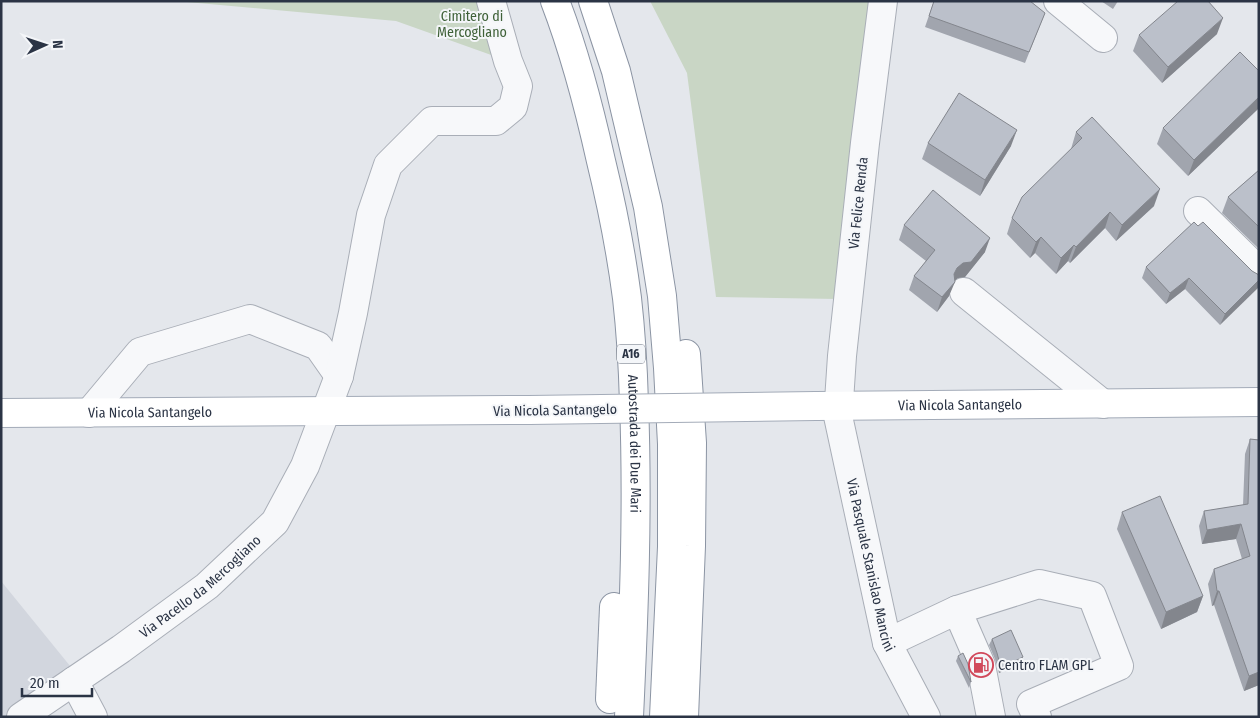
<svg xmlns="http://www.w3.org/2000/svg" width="1260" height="718" viewBox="0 0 1260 718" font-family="'Fira Sans Condensed',sans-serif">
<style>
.built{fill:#d2d6de}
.green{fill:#c9d6c5}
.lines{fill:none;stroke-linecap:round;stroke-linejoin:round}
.minor-casing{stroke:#a9aeb7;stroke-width:30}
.major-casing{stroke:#a3abb8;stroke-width:30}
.highway-casing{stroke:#8b94a3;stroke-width:30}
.minor{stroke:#f7f8fa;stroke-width:28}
.major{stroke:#fff;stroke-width:28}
.highway{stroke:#fff;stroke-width:28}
.major-bridge-casing{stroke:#a3abb8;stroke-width:30;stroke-linecap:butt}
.major-bridge{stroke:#fff;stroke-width:28}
.wall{fill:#a1a5ae}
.shaded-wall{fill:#83868d}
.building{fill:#bbc0ca;stroke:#83868d}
.labels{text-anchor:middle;stroke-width:4;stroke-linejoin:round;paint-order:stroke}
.shield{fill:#f4f6f9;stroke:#676e7b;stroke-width:1}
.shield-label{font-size:12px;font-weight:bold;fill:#2b3445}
.park-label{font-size:14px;fill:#3f6138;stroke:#f4f6f9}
.street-label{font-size:14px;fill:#2b3445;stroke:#f4f6f9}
.poi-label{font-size:14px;fill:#2b3445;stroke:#f4f6f9;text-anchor:start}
</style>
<rect width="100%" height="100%" fill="#e4e7ec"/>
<!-- built -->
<polygon class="built" points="1,581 79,677 21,717 1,717"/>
<!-- green -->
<g class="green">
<polygon points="176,1 491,1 508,61 396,21"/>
<polygon points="650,1 875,1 837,299 716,297 687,73"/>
</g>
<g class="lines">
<defs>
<g id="minor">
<path id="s1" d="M883,1L865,143L842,356L838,416L887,643L926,717"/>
<polyline points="1058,1 1103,38"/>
<polyline points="1198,211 1259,271"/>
<polyline points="964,292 1103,404"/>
<polyline points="89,413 140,352 250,319 318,346 339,376"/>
<polyline points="957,610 1039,584 1092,596 1119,666 1031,704 1037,717"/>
<polyline points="887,643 957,610 981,665 991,717"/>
<polyline points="74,681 93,717"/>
<path id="s2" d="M21,717L121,649L207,586L275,522L305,466L339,376L353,313L371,215L388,165L432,121H496L513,107L518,86L508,61L491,1"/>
</g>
<g id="major">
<path id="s3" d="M816,406L1259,402"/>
<path id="s4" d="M1,413L529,410"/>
</g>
<g id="highway">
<path id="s5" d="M555,1C575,53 589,107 601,161C612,206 621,252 627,298C631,333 633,368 634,403C638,508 634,612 629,717"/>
<polyline points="593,1 616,71 648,207 662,296 668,368 672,444 672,547 664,717"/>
<polyline points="610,699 614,607"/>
<polyline points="684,717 691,546 692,443 686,354"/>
</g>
</defs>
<!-- minor casing -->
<use href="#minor" class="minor-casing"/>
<!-- major casing -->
<use href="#major" class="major-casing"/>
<!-- highway casing -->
<use href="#highway" class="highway-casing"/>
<!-- minor -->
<use href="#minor" class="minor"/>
<!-- major -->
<use href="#major" class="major"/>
<!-- highway -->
<use href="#highway" class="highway"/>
<defs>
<polyline id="major-bridge" points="529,410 816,406"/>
</defs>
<!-- major-bridge casing -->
<use href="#major-bridge" class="major-bridge-casing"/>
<!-- major-bridge -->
<use href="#major-bridge" class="major-bridge"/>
</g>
<!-- wall -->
<g class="wall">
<polygon points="934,1 1045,13 1025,63 925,27"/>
<polygon points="1101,1 1118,1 1113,9"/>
<polygon points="1217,34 1162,83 1133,51 1139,35"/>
<polygon points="1259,71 1259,108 1188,176 1157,144 1163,128"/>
<polygon points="1076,132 1154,206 1116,241 1105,228 1070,263 1068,261 1056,274 1035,253 1030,258 1007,234 1012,218 1071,149"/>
<polygon points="928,143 1011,146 980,196 922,159"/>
<polygon points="1259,170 1259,249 1222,213 1228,197"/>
<polygon points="904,225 985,252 965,277 958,278 954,280 949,296 937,312 909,290 914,276 926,261 899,240"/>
<polygon points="1198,226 1252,271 1220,325 1185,289 1166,304 1142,278 1146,267"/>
<polygon points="1250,439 1259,440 1259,685 1244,691 1214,605 1212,606 1208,584 1214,569 1242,559 1236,539 1202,544 1199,526 1204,511 1243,505 1245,454"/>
<polygon points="1122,512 1203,596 1197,612 1161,629 1117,529"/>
<polygon points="992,639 1021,662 999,673 995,659 989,645"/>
<polygon points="958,656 971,682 969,688 956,661"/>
</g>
<!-- shaded-wall -->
<g class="shaded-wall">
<polygon points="1223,18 1217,34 1162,83 1168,67"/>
<polygon points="1259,97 1259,108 1188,176 1194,160"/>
<polygon points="1017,130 1011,146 980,196 985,180"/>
<polygon points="1160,189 1154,206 1116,241 1122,225"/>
<polygon points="1110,212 1105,228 1070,263 1076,247"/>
<polygon points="1041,237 1035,253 1030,258 1036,242"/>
<polygon points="990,238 985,252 965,277 958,278 952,283 955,282 949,296 937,312 942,297 957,268"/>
<polygon points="1074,245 1068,261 1056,274 1061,258"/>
<polygon points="1189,278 1185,289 1166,304 1170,293"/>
<polygon points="1259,280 1259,287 1220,325 1225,314"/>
<polygon points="1241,524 1236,539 1202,544 1207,530"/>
<polygon points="1217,591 1219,591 1214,605 1212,606"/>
<polygon points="1203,596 1197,612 1161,629 1166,612"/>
<polygon points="1023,657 1021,662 999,673 1001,668"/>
<polygon points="1259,672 1259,685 1244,691 1249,676"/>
</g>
<!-- building -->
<g class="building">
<polygon points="934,1 1030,1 1045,13 1029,52 929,16"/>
<polygon points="1178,1 1208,1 1223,18 1168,67 1139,35"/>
<polygon points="1240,52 1259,71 1259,97 1194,160 1163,128"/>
<polygon points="959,93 1017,130 985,180 928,143"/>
<polygon points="1092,117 1160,189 1122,225 1110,212 1076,247 1074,245 1061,258 1041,237 1036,242 1012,218 1022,197 1082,138 1076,132"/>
<polygon points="1259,170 1259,227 1228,197"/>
<polygon points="933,190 990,238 971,262 963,263 957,268 954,274 955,282 942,297 914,276 935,250 904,225"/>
<polygon points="1194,222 1198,226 1203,222 1252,271 1259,275 1259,280 1225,314 1189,278 1170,293 1146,267"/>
<polygon points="1250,439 1259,440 1259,672 1249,676 1219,591 1217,591 1214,569 1250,556 1241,524 1207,530 1204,511 1248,504"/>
<polygon points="1160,496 1203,596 1166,612 1122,512"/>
<polygon points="1011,630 1023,657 1001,668 997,653 992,639"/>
<polygon points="963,653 968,664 971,682 958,656"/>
</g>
<!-- icons -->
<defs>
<symbol id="fuel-ring" viewBox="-11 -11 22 22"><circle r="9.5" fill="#f4f6f9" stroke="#d1495b" stroke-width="1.5"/><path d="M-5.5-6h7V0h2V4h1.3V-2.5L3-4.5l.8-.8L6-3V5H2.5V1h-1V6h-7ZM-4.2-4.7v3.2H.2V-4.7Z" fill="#d1495b"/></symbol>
</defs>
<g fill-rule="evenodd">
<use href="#fuel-ring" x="967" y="651" width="28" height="28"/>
</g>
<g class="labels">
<!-- shield labels -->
<rect class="shield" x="617" y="344.5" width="28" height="19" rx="4"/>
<g class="shield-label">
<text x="631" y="358">A16</text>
</g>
<!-- park labels -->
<g class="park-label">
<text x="472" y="21">Cimitero di<tspan x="472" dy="16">Mercogliano</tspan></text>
</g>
<!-- street labels -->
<g class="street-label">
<text transform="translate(858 203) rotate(-84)" y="5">Via Felice Renda</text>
<text dy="5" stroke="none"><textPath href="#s3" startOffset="144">Via Nicola Santangelo</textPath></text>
<text transform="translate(555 410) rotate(-1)" y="5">Via Nicola Santangelo</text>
<text dy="5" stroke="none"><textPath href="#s4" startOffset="149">Via Nicola Santangelo</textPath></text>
<text dy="5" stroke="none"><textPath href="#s5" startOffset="452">Autostrada dei Due Mari</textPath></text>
<text dy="5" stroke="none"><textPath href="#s1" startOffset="570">Via Pasquale Stanislao Mancini</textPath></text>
<text dy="5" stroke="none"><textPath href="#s2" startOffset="222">Via Pacello da Mercogliano</textPath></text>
</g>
<!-- poi labels -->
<g class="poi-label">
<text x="998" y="670">Centro FLAM GPL</text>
</g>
</g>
<!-- border -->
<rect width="1260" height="718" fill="none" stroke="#2b3445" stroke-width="5"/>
<!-- north arrow -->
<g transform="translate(45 45) rotate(87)" stroke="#f4f6f9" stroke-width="4" paint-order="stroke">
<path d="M0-4L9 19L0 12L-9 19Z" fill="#2b3445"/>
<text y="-8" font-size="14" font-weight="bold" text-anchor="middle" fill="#2b3445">N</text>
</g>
<!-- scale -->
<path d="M22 688v8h70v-8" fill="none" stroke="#2b3445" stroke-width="2.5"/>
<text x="30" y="688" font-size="15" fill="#2b3445" stroke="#f4f6f9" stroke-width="4" paint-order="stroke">20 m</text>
</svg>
